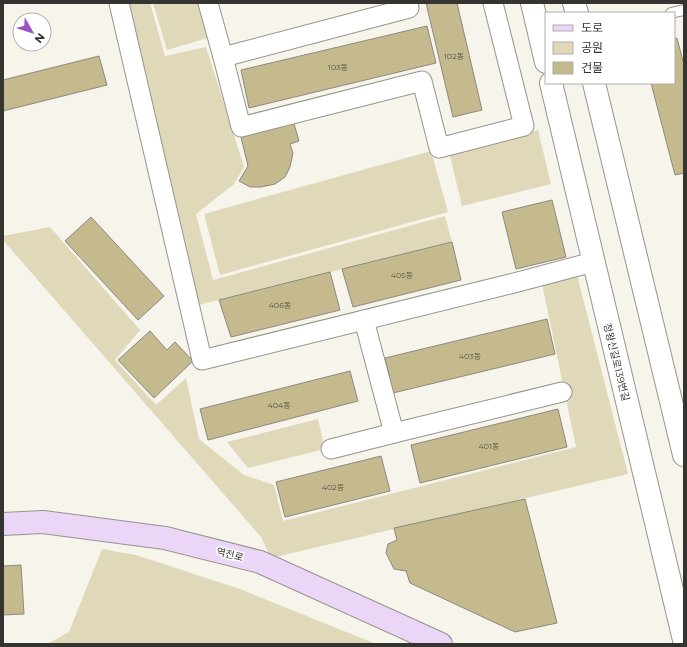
<svg xmlns="http://www.w3.org/2000/svg" width="687" height="647" viewBox="0 0 687 647" font-family="Montserrat,'Noto Sans KR',sans-serif">
<style>
.green{fill:#dfd9ba}
.building{fill:#c4ba8d;stroke:#8b8981}
.lines{fill:none;stroke-linecap:round;stroke-linejoin:round}
.service-casing{stroke:#96948c;stroke-width:12}
.minor-casing{stroke:#96948c;stroke-width:21}
.tertiary-casing{stroke:#96948c;stroke-width:24}
.secondary-casing{stroke:#96948c;stroke-width:24}
.service{stroke:#fff;stroke-width:10}
.minor{stroke:#fff;stroke-width:19}
.tertiary{stroke:#fff;stroke-width:22}
.secondary{stroke:#ebd6f7;stroke-width:22}
.labels{text-anchor:middle;stroke-width:3;stroke-linejoin:round;paint-order:stroke}
.number-label{font-size:8px;fill:#595647}
.street-label{font-size:10px;fill:#353430;stroke:#fff}
</style>
<rect width="100%" height="100%" fill="#f6f4eb"/>
<!-- green -->
<g class="green">
<polygon points="120,3 150,3 165,56 206,47 244,167 234,184 196,214 213,280 445,216 452,242 190,307"/>
<polygon points="153,3 201,3 211,37 167,50"/>
<polygon points="538,130 551,184 462,206 449,152"/>
<polygon points="431,151 448,212 220,275 204,214"/>
<polygon points="50,227 140,330 115,360 156,405 186,378 199,439 244,475 274,485 283,521 576,447 541,279 576,271 628,474 271,558 261,537 3,240 3,236"/>
<polygon points="318,419 325,449 248,468 227,442"/>
<polygon points="102,549 136,555 240,589 376,644 47,644 69,632"/>
</g>
<!-- building -->
<g class="building">
<polygon points="426,3 457,3 482,110 453,117"/>
<polygon points="427,26 436,63 249,108 241,70"/>
<polygon points="677,38 684,65 684,173 675,175 651,83 674,83 674,39"/>
<polygon points="99,56 107,85 3,111 3,80"/>
<polygon points="293,120 299,141 290,144 293,153 290,167 285,177 275,184 261,187 250,187 239,181 248,166 240,133"/>
<polygon points="552,200 566,257 516,269 502,212"/>
<polygon points="91,217 164,296 138,320 65,241"/>
<polygon points="452,242 461,280 353,307 342,269"/>
<polygon points="330,272 340,310 231,337 219,300"/>
<polygon points="547,319 555,354 393,393 385,358"/>
<polygon points="150,331 167,350 175,342 193,361 154,398 118,360"/>
<polygon points="350,371 358,401 208,440 200,409"/>
<polygon points="558,409 567,447 420,483 411,445"/>
<polygon points="381,456 390,491 285,517 276,482"/>
<polygon points="525,499 557,623 515,632 410,583 406,571 394,569 386,553 388,544 397,540 394,528"/>
<polygon points="21,565 24,614 3,615 3,566"/>
</g>
<g class="lines">
<defs>
<polyline id="service" points="671,13 684,10"/>
<g id="minor">
<polyline points="119,3 202,360 510,284 593,262"/>
<polyline points="208,3 223,57 409,8 408,3"/>
<polyline points="223,57 241,127 422,81 439,148 524,126 493,3"/>
<polyline points="364,320 394,433 562,392"/>
<polyline points="331,449 394,433"/>
</g>
<g id="tertiary">
<polyline points="532,3 546,62"/>
<polyline points="574,3 577,13"/>
<polyline points="551,83 684,640"/>
<polyline points="594,83 684,455"/>
</g>
<polyline id="secondary" points="3,524 43,522 165,538 260,562 441,644"/>
</defs>
<!-- service casing -->
<use href="#service" class="service-casing"/>
<!-- minor casing -->
<use href="#minor" class="minor-casing"/>
<!-- tertiary casing -->
<use href="#tertiary" class="tertiary-casing"/>
<!-- secondary casing -->
<use href="#secondary" class="secondary-casing"/>
<!-- service -->
<use href="#service" class="service"/>
<!-- minor -->
<use href="#minor" class="minor"/>
<!-- tertiary -->
<use href="#tertiary" class="tertiary"/>
<!-- secondary -->
<use href="#secondary" class="secondary"/>
</g>
<g class="labels">
<!-- number labels -->
<g class="number-label">
<text x="454" y="59">102동</text>
<text x="338" y="70">103동</text>
<text x="402" y="278">405동</text>
<text x="280" y="308">406동</text>
<text x="470" y="359">403동</text>
<text x="279" y="408">404동</text>
<text x="489" y="449">401동</text>
<text x="333" y="490">402동</text>
</g>
<!-- street labels -->
<g class="street-label">
<text transform="translate(617 362) rotate(76)" y="4">정왕신길로139번길</text>
<text transform="translate(230 554) rotate(14)" y="4">역전로</text>
</g>
</g>
<!-- border -->
<rect width="687" height="647" fill="none" stroke="#353430" stroke-width="8"/>
<!-- legend -->
<rect x="545" y="12" width="130" height="72" fill="#ffffff" stroke="#aeaeac"/>
<rect x="553" y="25" width="20" height="6" fill="#ebd6f7" stroke="#aeaeac"/>
<text x="581" y="32" font-size="12" fill="#353430">도로</text>
<rect x="553" y="42" width="20" height="12" fill="#dfd9ba" stroke="#aeaeac"/>
<text x="581" y="52" font-size="12" fill="#353430">공원</text>
<rect x="553" y="62" width="20" height="12" fill="#c4ba8d" stroke="#aeaeac"/>
<text x="581" y="72" font-size="12" fill="#353430">건물</text>
<!-- north arrow -->
<g transform="translate(32 32) rotate(129)"><circle r="19" fill="#ffffff" stroke="#aeaeac"/>
<path d="M0-3L7 15L0 10L-7 15Z" fill="#9a51c4"/>
<text y="-6" font-size="11" font-weight="bold" text-anchor="middle" fill="#353430">N</text>
</g>
</svg>
